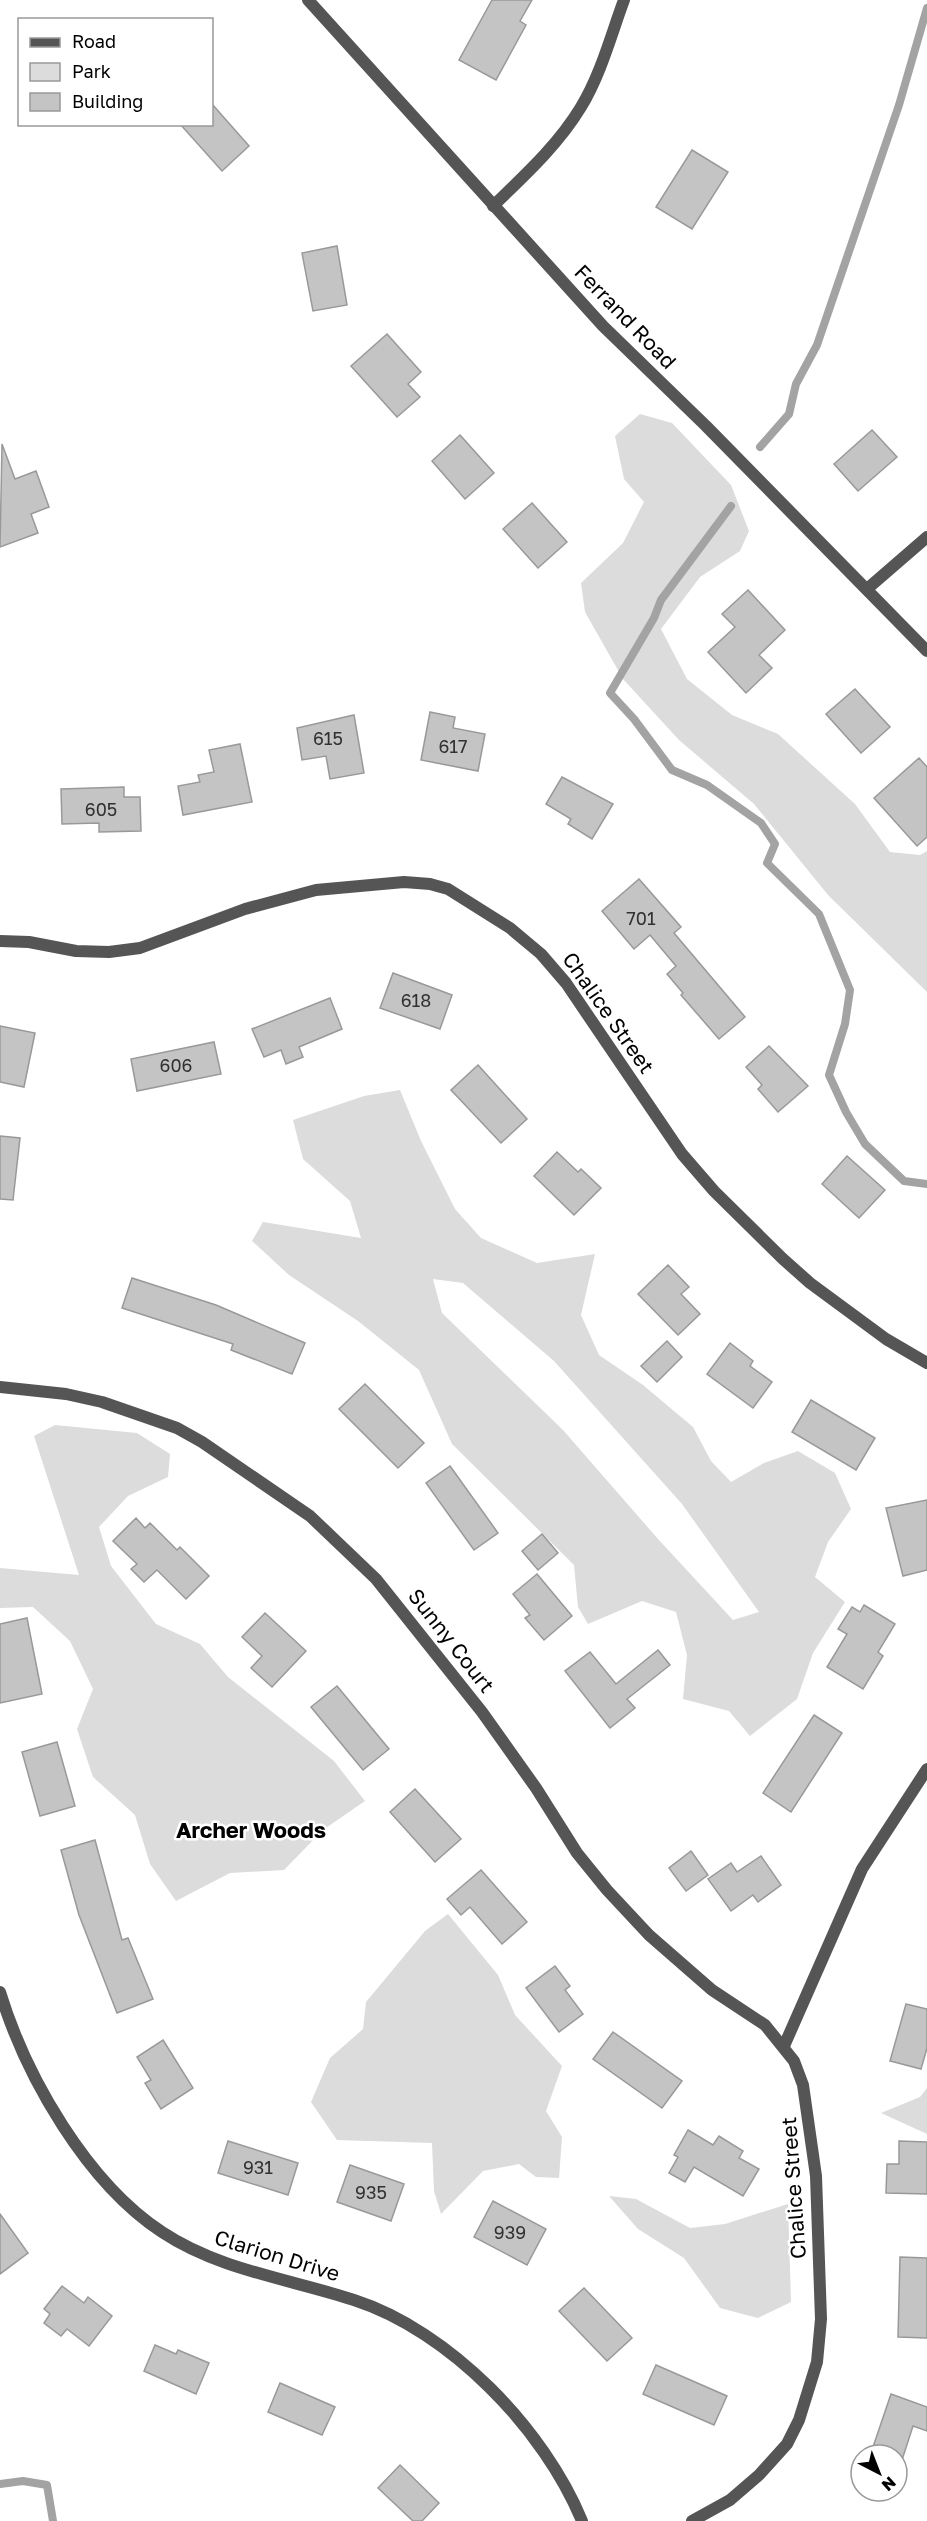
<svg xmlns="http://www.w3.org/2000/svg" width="927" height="2521" viewBox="0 0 927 2521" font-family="'Golos Text',sans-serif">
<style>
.green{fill:#dcdcdc;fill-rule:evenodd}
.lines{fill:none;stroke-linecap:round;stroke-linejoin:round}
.stream{stroke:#a3a3a3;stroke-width:8}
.building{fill:#c4c4c4;stroke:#999;stroke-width:1.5}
.street{stroke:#555;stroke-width:12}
.labels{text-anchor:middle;stroke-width:5;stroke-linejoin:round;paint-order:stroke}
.number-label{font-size:18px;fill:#313131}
.street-label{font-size:21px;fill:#000;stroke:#fff}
.neighbourhood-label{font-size:22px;font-weight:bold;fill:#000;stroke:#fff}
</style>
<rect width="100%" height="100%" fill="#fff"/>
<!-- green -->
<g class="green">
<polygon points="640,414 672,423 731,485 749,531 740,551 700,577 661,629 687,679 732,715 778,734 855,804 890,852 920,855 927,851 927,992 828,895 754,804 679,740 623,679 585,612 581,583 623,543 644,502 624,479 615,436"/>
<path d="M400,1090L421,1141L455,1209L481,1238L537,1263L595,1254L581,1315L599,1355L643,1385L693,1427L711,1461L731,1482L764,1463L798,1451L835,1473L851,1509L828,1542L815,1577L845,1602L813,1653L797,1699L750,1736L729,1711L683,1699L687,1655L676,1612L642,1601L588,1624L578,1607L574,1565L452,1444L419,1370L358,1321L289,1275L252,1241L263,1222L361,1238L350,1201L303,1159L293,1120L364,1096ZM433,1279L463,1283L554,1361L682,1504L759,1612L733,1620L658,1539L563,1430L442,1313Z"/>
<polygon points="55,1425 137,1433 170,1454 168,1477 128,1496 99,1527 111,1566 156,1624 200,1644 228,1677 334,1761 365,1801 323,1830 284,1870 230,1873 176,1901 150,1864 135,1815 93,1777 77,1729 93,1689 70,1641 33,1607 0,1608 0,1568 79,1575 34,1436"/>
<polygon points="448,1914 498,1975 515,2015 562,2066 546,2111 562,2137 559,2178 536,2177 519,2164 483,2171 441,2214 434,2191 432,2143 337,2140 311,2102 330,2058 363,2029 366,2002 425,1931"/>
<polygon points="927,2088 927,2134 881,2113 920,2097"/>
<polygon points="609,2196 636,2199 690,2228 725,2224 788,2204 791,2302 758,2318 720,2308 684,2258 638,2229"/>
</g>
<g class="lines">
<!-- stream -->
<g class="stream">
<polyline points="760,447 789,414 796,384 817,345 899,105 927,8"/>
<polyline points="731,506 661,600 654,618 610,693 634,719 672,770 707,785 761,823 775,844 767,863 819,914 850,990 845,1024 829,1075 846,1112 865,1144 904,1181 927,1184"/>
<polyline points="0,2484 23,2481 47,2485 53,2521"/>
</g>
</g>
<!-- building -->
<g class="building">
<polygon points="492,0 532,0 520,21 526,25 496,80 459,60"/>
<polygon points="212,104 249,146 222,171 180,124 212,124"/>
<polygon points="692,150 728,172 692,229 656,207"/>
<polygon points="337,246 347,305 313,311 302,253"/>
<polygon points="387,334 421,372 408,384 420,397 397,417 351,366"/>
<polygon points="872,430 897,457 858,491 834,464"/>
<polygon points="460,435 494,473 465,499 432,461"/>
<polygon points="2,444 15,479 36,471 49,507 31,514 38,533 0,547"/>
<polygon points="532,503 567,542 538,568 503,529"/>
<polygon points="748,590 785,630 759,655 772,668 746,693 708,652 735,627 722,614"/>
<polygon points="855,689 890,727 861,753 826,714"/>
<polygon points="430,712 455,717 453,728 485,734 478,771 421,760"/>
<polygon points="354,715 364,773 330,779 326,756 302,760 297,728"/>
<polygon points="240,744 252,802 183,815 178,786 200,782 198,775 214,772 209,750"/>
<polygon points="919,758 927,767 927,837 917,846 874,798"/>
<polygon points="562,777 613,804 592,839 568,824 571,819 546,804"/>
<polygon points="124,787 124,797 140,797 141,831 99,832 99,823 62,824 61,789"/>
<polygon points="639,879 681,927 674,933 745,1017 719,1039 681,995 683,993 667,974 676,966 650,935 634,949 602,911"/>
<polygon points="393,973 452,995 440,1029 380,1008"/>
<polygon points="330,998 342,1029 299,1047 303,1057 286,1064 281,1050 264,1057 252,1029"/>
<polygon points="0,1026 35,1033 24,1087 0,1082"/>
<polygon points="214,1042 221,1074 137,1091 131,1059"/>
<polygon points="769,1046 808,1086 778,1112 758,1089 762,1085 746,1067"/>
<polygon points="478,1065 527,1119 501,1143 451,1090"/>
<polygon points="0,1136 20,1138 13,1200 0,1199"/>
<polygon points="557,1152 578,1172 581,1169 601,1188 574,1215 534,1176"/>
<polygon points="847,1156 885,1190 859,1218 822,1184"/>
<polygon points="668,1265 689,1287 681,1294 700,1314 678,1335 638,1294"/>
<polygon points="132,1278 216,1305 305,1343 292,1374 231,1350 233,1344 122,1308"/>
<polygon points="667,1341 682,1357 657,1382 641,1366"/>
<polygon points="730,1343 753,1361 750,1366 772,1382 753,1408 707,1374"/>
<polygon points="365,1384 424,1443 398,1468 339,1409"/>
<polygon points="811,1400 875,1438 856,1470 792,1432"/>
<polygon points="450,1466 498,1533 474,1550 426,1483"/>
<polygon points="927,1500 927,1570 903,1576 886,1508"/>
<polygon points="136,1518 145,1528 150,1523 177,1550 180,1547 209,1576 186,1599 157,1570 144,1582 131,1569 137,1564 113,1541"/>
<polygon points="542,1534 558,1553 538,1570 522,1551"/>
<polygon points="537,1574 572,1616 544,1640 525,1618 530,1615 513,1594"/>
<polygon points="864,1605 895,1624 878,1652 883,1656 863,1689 827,1667 847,1634 838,1629 852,1607 860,1612"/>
<polygon points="265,1613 306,1651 272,1687 251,1668 262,1656 242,1637"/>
<polygon points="27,1618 42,1694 0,1703 0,1624"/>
<polygon points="658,1650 670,1665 627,1699 635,1708 610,1728 565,1671 590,1652 616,1684"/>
<polygon points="337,1686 389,1749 363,1770 311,1707"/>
<polygon points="814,1715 842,1733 791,1812 763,1793"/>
<polygon points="57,1742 75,1806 40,1816 22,1752"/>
<polygon points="415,1789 461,1839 435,1862 390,1812"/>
<polygon points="95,1840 122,1940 128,1938 153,1999 117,2013 79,1915 61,1850"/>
<polygon points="691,1851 708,1875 686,1891 669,1868"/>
<polygon points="761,1856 781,1885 758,1902 753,1895 731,1911 708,1879 731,1863 737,1872"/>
<polygon points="481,1870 527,1922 502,1944 470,1907 461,1915 447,1899"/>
<polygon points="555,1966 570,1986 565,1990 583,2014 559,2032 526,1988"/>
<polygon points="906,2004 927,2009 927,2048 921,2069 890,2061"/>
<polygon points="613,2032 682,2081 662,2108 593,2059"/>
<polygon points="163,2040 193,2088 161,2109 145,2083 151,2080 137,2057"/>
<polygon points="688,2130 713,2145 719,2136 743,2151 739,2158 759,2169 743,2196 694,2167 685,2182 669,2173 678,2157 674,2155"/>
<polygon points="228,2141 298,2163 288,2195 218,2173"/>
<polygon points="899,2141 927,2142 927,2194 886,2193 887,2164 899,2164"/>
<polygon points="350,2165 404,2184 391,2221 337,2202"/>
<polygon points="493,2201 546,2229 527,2265 474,2237"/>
<polygon points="0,2214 28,2253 0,2274"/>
<polygon points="900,2257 927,2258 927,2338 898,2337"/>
<polygon points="62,2286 84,2303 88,2297 112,2316 89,2346 67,2329 61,2336 44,2323 50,2314 44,2309"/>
<polygon points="584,2288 632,2338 607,2361 559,2311"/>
<polygon points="155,2345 176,2354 178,2350 209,2363 196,2394 144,2371"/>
<polygon points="656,2365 727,2396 714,2425 643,2394"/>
<polygon points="280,2383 335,2407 322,2435 268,2412"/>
<polygon points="891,2394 927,2407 927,2431 913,2426 902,2460 897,2458 897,2455 872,2450"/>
<polygon points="400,2465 439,2503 422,2521 413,2521 378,2488"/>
</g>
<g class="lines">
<!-- street -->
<g class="street">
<polyline points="308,0 603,326 706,426 927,651"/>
<path d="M493,206C525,175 558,145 581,107C601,74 611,35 624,0"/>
<polyline points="867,589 927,537"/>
<polyline points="0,941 29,942 76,951 109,952 140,948 245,909 316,890 404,882 430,884 448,889 510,928 541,954 566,983 682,1154 714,1191 783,1259 810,1283 886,1339 927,1363"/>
<polyline points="0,1387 66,1394 102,1402 177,1428 202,1442 310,1516 376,1579 482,1712 536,1788 577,1853 607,1890 649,1935 712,1990 765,2025 794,2061 803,2085 816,2176 821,2319 817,2362 799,2420 787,2444 759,2475 730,2500 692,2521"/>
<path d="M0,1992C26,2077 87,2183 162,2232C219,2270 290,2279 354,2300C450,2331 544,2429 582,2521"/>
<polyline points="784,2046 862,1869 927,1769"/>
</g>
</g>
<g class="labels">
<!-- number labels -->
<g class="number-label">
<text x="328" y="745">615</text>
<text x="453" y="753">617</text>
<text x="101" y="816">605</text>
<text x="641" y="925">701</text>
<text x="416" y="1007">618</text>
<text x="176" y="1072">606</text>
<text x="258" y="2174">931</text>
<text x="371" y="2199">935</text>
<text x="510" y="2239">939</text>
</g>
<!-- street labels -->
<g class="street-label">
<text transform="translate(625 317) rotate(46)" y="7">Ferrand Road</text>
<text transform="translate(608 1013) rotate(55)" y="7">Chalice Street</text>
<text transform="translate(451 1641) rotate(52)" y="7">Sunny Court</text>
<text transform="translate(794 2188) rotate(-94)" y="7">Chalice Street</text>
<text transform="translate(277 2256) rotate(17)" y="7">Clarion Drive</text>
</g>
<!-- neighbourhood labels -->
<g class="neighbourhood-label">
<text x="251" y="1838">Archer Woods</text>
</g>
</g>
<!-- legend -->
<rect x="18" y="18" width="195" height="108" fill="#ffffff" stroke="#999999" stroke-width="1.5"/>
<rect x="30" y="38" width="30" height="9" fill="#555555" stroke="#999999" stroke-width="1.5"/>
<text x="72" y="48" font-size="18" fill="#000000">Road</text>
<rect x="30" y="63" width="30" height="18" fill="#dcdcdc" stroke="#999999" stroke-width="1.5"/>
<text x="72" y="78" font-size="18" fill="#000000">Park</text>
<rect x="30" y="93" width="30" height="18" fill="#c4c4c4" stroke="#999999" stroke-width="1.5"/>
<text x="72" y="108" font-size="18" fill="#000000">Building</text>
<!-- north arrow -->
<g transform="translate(879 2473) rotate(138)"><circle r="28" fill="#ffffff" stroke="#999999" stroke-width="1.5"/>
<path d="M0-4.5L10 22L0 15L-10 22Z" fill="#000000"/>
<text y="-9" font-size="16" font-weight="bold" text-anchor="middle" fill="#000000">N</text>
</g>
</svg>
